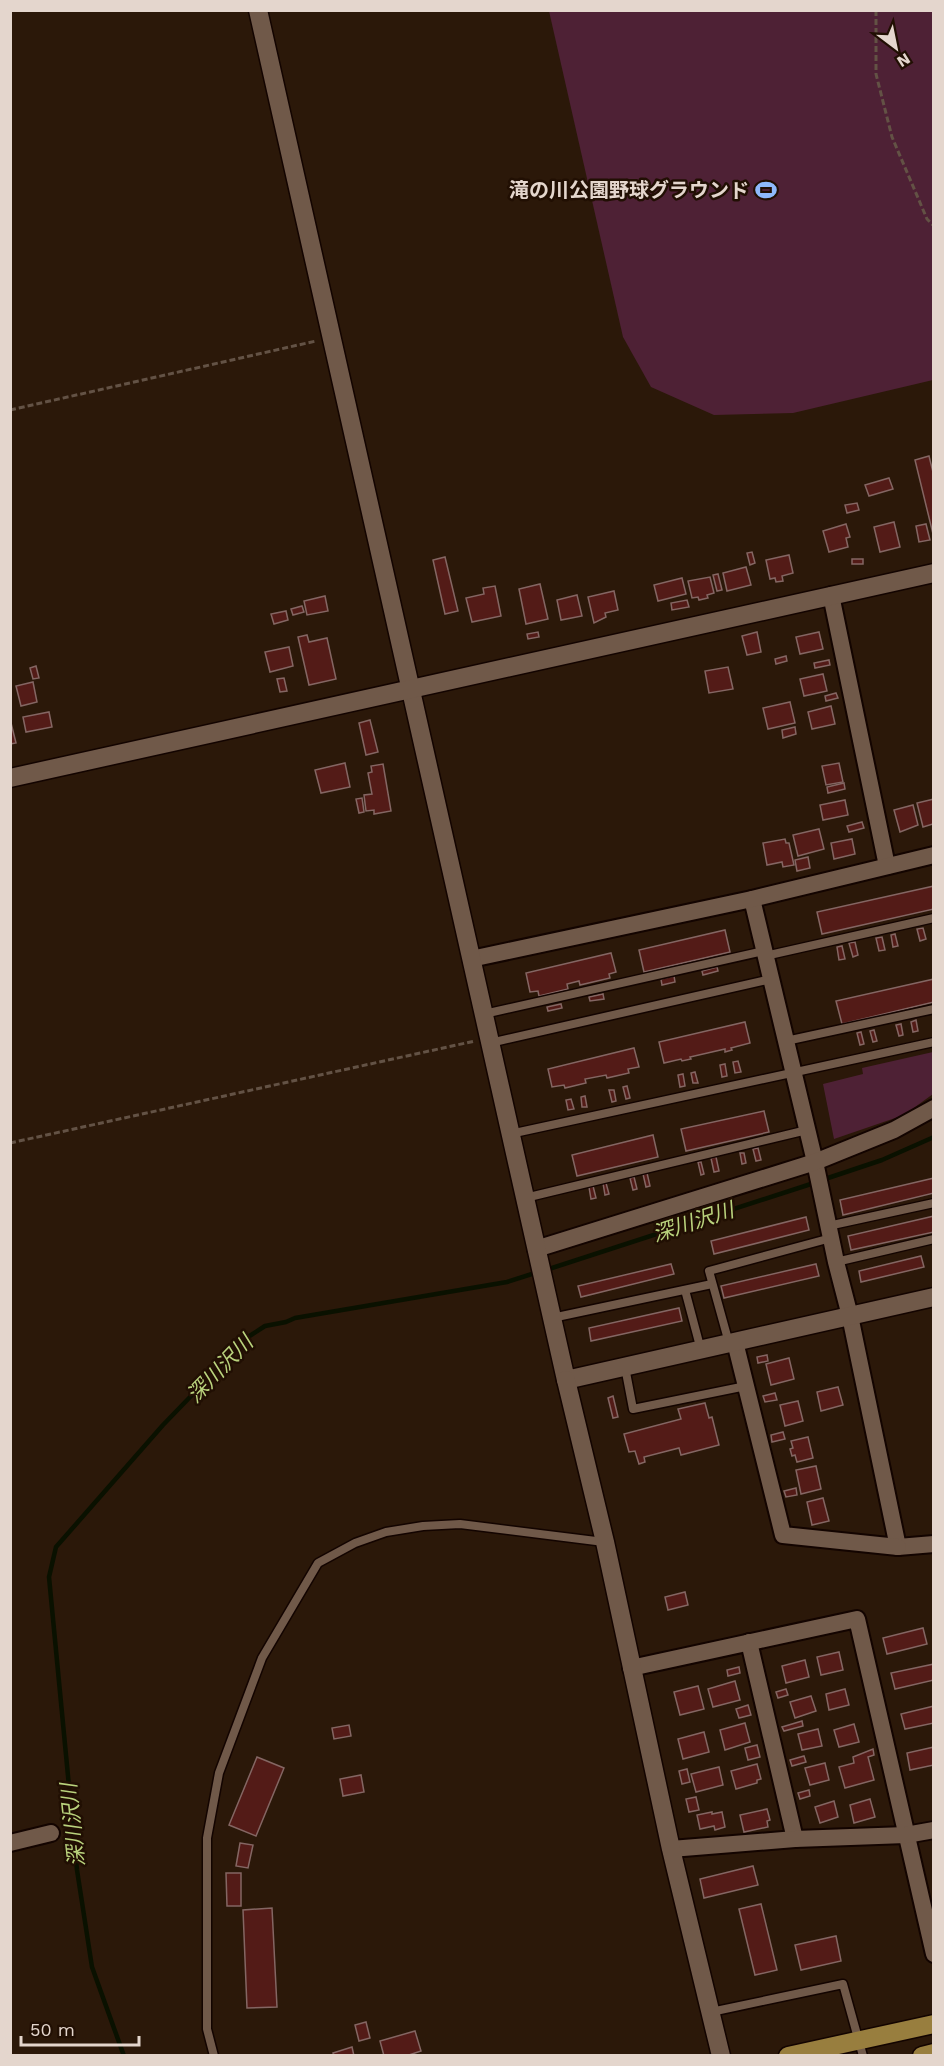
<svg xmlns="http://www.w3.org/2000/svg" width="944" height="2066" viewBox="0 0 944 2066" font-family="'Work Sans','Noto Sans JP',sans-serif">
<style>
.park{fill:#4e2135}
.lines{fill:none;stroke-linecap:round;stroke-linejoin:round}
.stream{stroke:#0a1100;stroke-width:4.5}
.building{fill:#531b17;stroke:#846663;stroke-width:1.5}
.service-casing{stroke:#130400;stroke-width:11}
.minor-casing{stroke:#130400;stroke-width:20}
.tertiary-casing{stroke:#130400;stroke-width:21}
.trunk-casing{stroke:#130400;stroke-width:21}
.path{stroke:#635245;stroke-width:3;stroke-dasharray:6 3;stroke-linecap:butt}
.service{stroke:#705949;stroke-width:8}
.minor{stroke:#705949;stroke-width:16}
.tertiary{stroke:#705949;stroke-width:18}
.trunk{stroke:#987e3e;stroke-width:18}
.labels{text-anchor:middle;stroke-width:5;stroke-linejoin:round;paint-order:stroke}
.poi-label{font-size:20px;font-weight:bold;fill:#e4d6cd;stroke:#210f03;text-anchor:end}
.water-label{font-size:21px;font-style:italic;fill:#bad37d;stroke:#210f03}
</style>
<rect width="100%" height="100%" fill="#2b1809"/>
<!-- park -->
<g class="park">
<polygon points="549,11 933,11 933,380 793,413 714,415 651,387 623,337"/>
<polygon points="933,1052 933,1094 904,1115 834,1139 823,1084 863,1074 862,1068"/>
</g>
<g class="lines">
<!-- stream -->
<g class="stream">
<polyline points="822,1180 882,1160 934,1137"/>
<polyline points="546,1270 814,1183"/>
<polyline points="124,2056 92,1967 77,1870 49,1577 56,1547 163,1425 248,1337 265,1326 286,1322 295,1318 507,1282 538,1272"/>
</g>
</g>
<!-- building -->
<g class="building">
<polygon points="929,456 934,476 934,538 915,460"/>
<polygon points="889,478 893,489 869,496 865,485"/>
<polygon points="857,503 859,510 847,513 845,505"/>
<polygon points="894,522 900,547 880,552 874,527"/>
<polygon points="846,524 850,537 846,538 848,547 829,552 823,531"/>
<polygon points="926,524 930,540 919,542 916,526"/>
<polygon points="752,552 755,563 750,565 747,553"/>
<polygon points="789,555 793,573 782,576 783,581 776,582 775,578 770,579 766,560"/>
<polygon points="445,557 458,611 445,614 433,560"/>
<rect x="852" y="559" width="11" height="5"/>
<polygon points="746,567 751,585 727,591 723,573"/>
<polygon points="718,574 722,590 717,591 713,575"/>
<polygon points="710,577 714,593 707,595 708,598 699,600 698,597 692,598 688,581"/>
<polygon points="682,578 686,594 658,601 654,585"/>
<polygon points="540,584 548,619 526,624 519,589"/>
<polygon points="495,586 501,616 472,622 466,598 484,594 483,588"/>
<polygon points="614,591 618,610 605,613 606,617 594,623 588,597"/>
<polygon points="577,595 582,616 561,620 557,600"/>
<polygon points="325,596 328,611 307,615 304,601"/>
<polygon points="687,600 689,607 672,610 671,603"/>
<polygon points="302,606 304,612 293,615 291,609"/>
<polygon points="286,611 288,620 274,624 271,614"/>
<polygon points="538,632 539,637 528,639 527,634"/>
<polygon points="757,632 761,652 747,655 742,636"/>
<polygon points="819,632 823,649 800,654 796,637"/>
<polygon points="307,635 309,642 327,638 336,679 309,685 298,637"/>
<polygon points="289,647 293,666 270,672 265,652"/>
<polygon points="786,656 787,661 776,664 775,659"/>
<polygon points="829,660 830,665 815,668 814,663"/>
<polygon points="36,666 39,678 33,679 30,668"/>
<polygon points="728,667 733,689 709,693 705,671"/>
<polygon points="823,674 827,691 804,696 800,679"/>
<polygon points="284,678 287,691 280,692 277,679"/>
<polygon points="33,682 37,702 21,706 16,686"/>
<polygon points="836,693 838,698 826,701 825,696"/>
<polygon points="790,702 795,723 768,729 763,708"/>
<polygon points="831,706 835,724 812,729 808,712"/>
<polygon points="49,712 52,727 26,732 23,717"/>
<polygon points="10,719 16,743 10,744"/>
<polygon points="370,720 378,752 366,755 359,723"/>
<polygon points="795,727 796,734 783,738 782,730"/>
<polygon points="345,763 350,787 321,793 315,770"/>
<polygon points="839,763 843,782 826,785 822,766"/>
<polygon points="383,764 391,811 374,814 374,810 366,811 364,795 372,794 368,773 372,772 371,766"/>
<polygon points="844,783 845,789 828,793 827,787"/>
<polygon points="362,798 364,812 359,813 356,799"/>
<polygon points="934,799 933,824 923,827 917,803"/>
<polygon points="845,800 848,815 823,820 820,805"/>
<polygon points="913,805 918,825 900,832 894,810"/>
<polygon points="862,822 864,828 849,832 847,826"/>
<polygon points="819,829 824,849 798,856 793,835"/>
<polygon points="785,839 786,843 789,843 794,865 783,867 782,862 767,865 763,843"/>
<polygon points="852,839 855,854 834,859 831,843"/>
<polygon points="808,857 810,868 797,871 795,860"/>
<polygon points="934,886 934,909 822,934 817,912"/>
<polygon points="923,928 926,939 920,941 917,929"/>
<polygon points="725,930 730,952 644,972 639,950"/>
<polygon points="895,934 898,946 893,947 891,935"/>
<polygon points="882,937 885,950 879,951 876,938"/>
<polygon points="855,942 858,955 853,957 849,943"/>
<polygon points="842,946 845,959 839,960 837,947"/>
<polygon points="611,953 616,972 609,974 610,978 580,985 579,981 567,984 568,989 539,996 538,991 530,992 526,973"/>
<polygon points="717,967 718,971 703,975 702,971"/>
<polygon points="674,976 675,982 662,985 661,979"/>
<polygon points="934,979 934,1002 842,1024 836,1001"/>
<polygon points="603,994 604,999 590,1001 589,997"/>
<polygon points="561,1004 562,1008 548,1011 547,1007"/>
<polygon points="916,1020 918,1031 913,1032 911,1022"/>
<polygon points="745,1022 750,1043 731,1048 732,1050 725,1052 725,1049 690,1057 691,1059 682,1061 681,1059 664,1063 659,1042"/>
<polygon points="901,1024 903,1035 899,1036 896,1025"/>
<polygon points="874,1030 877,1041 873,1042 870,1031"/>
<polygon points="861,1032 864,1044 860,1045 857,1033"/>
<polygon points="634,1048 639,1067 628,1069 629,1073 607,1078 606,1075 585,1079 586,1083 565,1088 564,1085 552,1087 548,1069"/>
<polygon points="738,1061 741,1072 735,1073 733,1062"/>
<polygon points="725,1064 727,1076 722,1077 720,1065"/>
<polygon points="695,1072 698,1083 693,1083 691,1073"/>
<polygon points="683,1074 685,1086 680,1087 678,1075"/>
<polygon points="627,1086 630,1098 626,1099 623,1087"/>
<polygon points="609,1090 614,1090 616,1101 612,1102"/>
<polygon points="585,1096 587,1107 582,1107 581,1097"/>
<polygon points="571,1099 574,1109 568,1110 566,1100"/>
<polygon points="764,1111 769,1132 686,1151 681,1129"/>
<polygon points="653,1135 658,1157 577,1176 572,1155"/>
<polygon points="758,1148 761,1160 756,1161 753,1149"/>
<polygon points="740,1153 744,1153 746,1163 742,1164"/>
<polygon points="716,1157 719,1171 714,1172 711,1158"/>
<polygon points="698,1162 701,1162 704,1174 701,1175"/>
<polygon points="647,1173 650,1186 646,1187 643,1174"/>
<polygon points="634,1177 637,1189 633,1190 630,1178"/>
<polygon points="934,1178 934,1193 843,1215 840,1200"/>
<polygon points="603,1183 606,1183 609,1194 605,1195"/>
<polygon points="593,1186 596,1198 591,1199 589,1187"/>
<polygon points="934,1216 934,1232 851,1250 848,1236"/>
<polygon points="806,1217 809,1230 714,1254 711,1241"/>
<polygon points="921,1256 924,1267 861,1282 859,1271"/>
<polygon points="671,1264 674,1274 581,1297 578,1286"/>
<polygon points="816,1264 819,1276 724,1298 721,1286"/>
<polygon points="679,1308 682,1321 591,1341 589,1328"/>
<polygon points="767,1355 768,1361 758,1363 757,1357"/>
<polygon points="789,1358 794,1379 771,1385 766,1364"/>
<polygon points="838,1387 843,1405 821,1411 817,1392"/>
<polygon points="775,1393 777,1400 765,1402 763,1396"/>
<polygon points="613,1396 618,1417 613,1418 608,1398"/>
<polygon points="798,1401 803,1421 785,1426 780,1405"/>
<polygon points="705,1403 709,1418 712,1417 719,1445 681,1455 679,1448 644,1457 645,1462 639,1464 635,1451 629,1452 624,1434 681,1419 678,1409"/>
<polygon points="783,1432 785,1439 772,1442 771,1435"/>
<polygon points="808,1437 813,1458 797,1462 795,1455 792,1456 790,1449 793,1448 791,1441"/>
<polygon points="816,1466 821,1489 801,1494 796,1470"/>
<polygon points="796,1488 797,1495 786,1497 784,1491"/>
<polygon points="823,1498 829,1521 812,1525 807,1502"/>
<polygon points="685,1592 688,1605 668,1610 665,1597"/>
<polygon points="923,1628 927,1644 887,1654 883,1638"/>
<polygon points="839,1652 843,1670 821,1675 817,1657"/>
<polygon points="805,1660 809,1677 786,1683 782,1666"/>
<polygon points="934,1664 934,1680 895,1689 891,1673"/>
<polygon points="739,1667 740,1673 728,1676 727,1670"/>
<polygon points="735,1681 740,1700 713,1707 708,1689"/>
<polygon points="698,1686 704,1709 680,1715 674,1692"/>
<polygon points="786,1689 788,1695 778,1698 776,1692"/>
<polygon points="845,1689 849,1705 829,1710 826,1694"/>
<polygon points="811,1696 816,1711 795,1718 790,1702"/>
<polygon points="748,1705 751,1715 739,1718 736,1709"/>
<polygon points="934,1706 934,1723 905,1729 901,1714"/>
<polygon points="802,1721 803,1726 784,1731 782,1727"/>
<polygon points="745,1723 750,1742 725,1750 720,1730"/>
<polygon points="854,1724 859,1742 839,1747 834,1730"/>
<polygon points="349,1725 351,1736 334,1739 332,1728"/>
<polygon points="818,1729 822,1746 802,1750 798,1734"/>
<polygon points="704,1732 709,1752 683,1759 678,1739"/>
<polygon points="757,1745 760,1757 748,1760 745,1748"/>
<polygon points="934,1747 934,1765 910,1770 907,1753"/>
<polygon points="873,1749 874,1755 868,1757 874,1780 845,1788 839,1767 854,1763 853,1757"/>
<polygon points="804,1756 806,1762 792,1766 790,1760"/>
<polygon points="257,1757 284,1768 256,1836 229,1825"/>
<polygon points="825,1763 829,1780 810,1785 805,1768"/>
<polygon points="757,1764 761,1779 757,1780 757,1783 736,1789 731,1771"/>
<polygon points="719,1767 723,1785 696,1792 691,1774"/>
<polygon points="687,1769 690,1782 682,1784 679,1771"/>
<polygon points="361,1775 364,1792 343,1796 340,1779"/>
<polygon points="809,1790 810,1796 800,1799 798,1793"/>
<polygon points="696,1797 699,1810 689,1812 686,1799"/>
<polygon points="870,1799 875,1817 854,1823 850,1805"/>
<polygon points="834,1801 838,1817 820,1823 815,1807"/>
<polygon points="767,1809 770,1820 767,1821 768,1827 744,1832 740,1815"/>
<polygon points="712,1812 712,1814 722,1812 725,1827 715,1830 714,1826 700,1829 697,1815"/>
<polygon points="240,1843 253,1845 248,1868 236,1866"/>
<polygon points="753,1866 758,1885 704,1898 700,1879"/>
<polygon points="226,1873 241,1873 241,1906 227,1906"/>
<polygon points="761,1904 777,1970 755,1975 739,1909"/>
<polygon points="272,1908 277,2007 247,2008 243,1910"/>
<polygon points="836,1936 841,1961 801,1970 795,1945"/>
<polygon points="366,2022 370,2038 359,2041 355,2025"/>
<polygon points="415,2031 421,2051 406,2056 384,2056 380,2041"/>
<polygon points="352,2047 354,2056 334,2056 333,2053"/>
</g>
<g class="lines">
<defs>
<g id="service">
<polyline points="765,956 934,918"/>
<polyline points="484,1014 764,951"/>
<polyline points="786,1041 934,1009"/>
<polyline points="490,1043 771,979"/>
<polyline points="510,1134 934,1042"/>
<polyline points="525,1198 807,1130"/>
<polyline points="828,1226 934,1203"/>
<polyline points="836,1262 934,1239"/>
<polyline points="685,1290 701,1350"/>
<polyline points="552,1318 712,1284"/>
<polyline points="729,1343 709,1271 831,1238"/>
<polyline points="625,1367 633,1409 746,1386"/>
<polyline points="711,2012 843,1984 863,2056"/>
<polyline points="214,2056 207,2029 207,1838 219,1773 262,1658 318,1563 355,1543 386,1532 423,1526 460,1524 604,1542"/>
</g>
<g id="minor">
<polyline points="831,595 887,866"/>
<polyline points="752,899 815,1162 836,1262 850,1316 898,1547 934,1544"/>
<polyline points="471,959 752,899 934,855"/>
<polyline points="536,1249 815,1162 894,1130 934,1108"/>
<polyline points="735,1342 783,1535 898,1547"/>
<polyline points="749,1642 795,1839"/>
<polyline points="631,1668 857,1619 934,1954"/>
<polyline points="10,1843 51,1833"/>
<polyline points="671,1849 795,1839 906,1835 934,1830"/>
</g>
<g id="tertiary">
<polyline points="258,10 566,1380 934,1297"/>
<polyline points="10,778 934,573"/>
<polyline points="566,1380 605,1542 671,1849 721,2056"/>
</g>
<g id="trunk">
<polyline points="788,2056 934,2024"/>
<polyline points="922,2056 934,2053"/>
</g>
</defs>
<!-- service casing -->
<use href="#service" class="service-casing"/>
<!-- minor casing -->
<use href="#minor" class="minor-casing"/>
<!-- tertiary casing -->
<use href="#tertiary" class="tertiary-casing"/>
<!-- trunk casing -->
<use href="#trunk" class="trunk-casing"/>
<!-- path -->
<g class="path">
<polyline points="876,10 876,74 892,137 927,219 934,226"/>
<polyline points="10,410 316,341"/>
<polyline points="10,1143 475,1041"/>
</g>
<!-- service -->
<use href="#service" class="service"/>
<!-- minor -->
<use href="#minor" class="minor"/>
<!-- tertiary -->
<use href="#tertiary" class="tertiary"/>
<!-- trunk -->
<use href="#trunk" class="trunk"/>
</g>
<!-- icons -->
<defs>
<symbol id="stadium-bare" viewBox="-9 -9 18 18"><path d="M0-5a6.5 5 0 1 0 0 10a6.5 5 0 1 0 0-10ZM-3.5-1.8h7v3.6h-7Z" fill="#8eb9fc" stroke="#210f03" stroke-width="2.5" paint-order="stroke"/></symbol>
</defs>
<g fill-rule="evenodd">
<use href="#stadium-bare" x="751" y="175" width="30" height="30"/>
</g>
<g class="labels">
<!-- poi labels -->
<g class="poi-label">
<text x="749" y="197">滝の川公園野球グラウンド</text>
</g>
<!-- water labels -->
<g class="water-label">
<text transform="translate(693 1222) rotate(-18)" y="7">深川沢川</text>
<text transform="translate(220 1369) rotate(-46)" y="7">深川沢川</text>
<text transform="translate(73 1825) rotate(-96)" y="7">深川沢川</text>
</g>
</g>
<!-- border -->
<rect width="944" height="2066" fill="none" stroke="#e4d6cd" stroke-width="24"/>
<!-- north arrow -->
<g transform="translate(896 48) rotate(148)" stroke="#210f03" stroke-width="4.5" paint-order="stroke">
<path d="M0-4.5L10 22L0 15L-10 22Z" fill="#e4d6cd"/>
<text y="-9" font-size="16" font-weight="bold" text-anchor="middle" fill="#e4d6cd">N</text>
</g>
<!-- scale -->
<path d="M21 2036v9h118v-9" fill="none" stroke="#e4d6cd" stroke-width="3"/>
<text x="30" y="2036" font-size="18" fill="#e4d6cd" stroke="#210f03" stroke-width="4.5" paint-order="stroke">50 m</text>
</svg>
